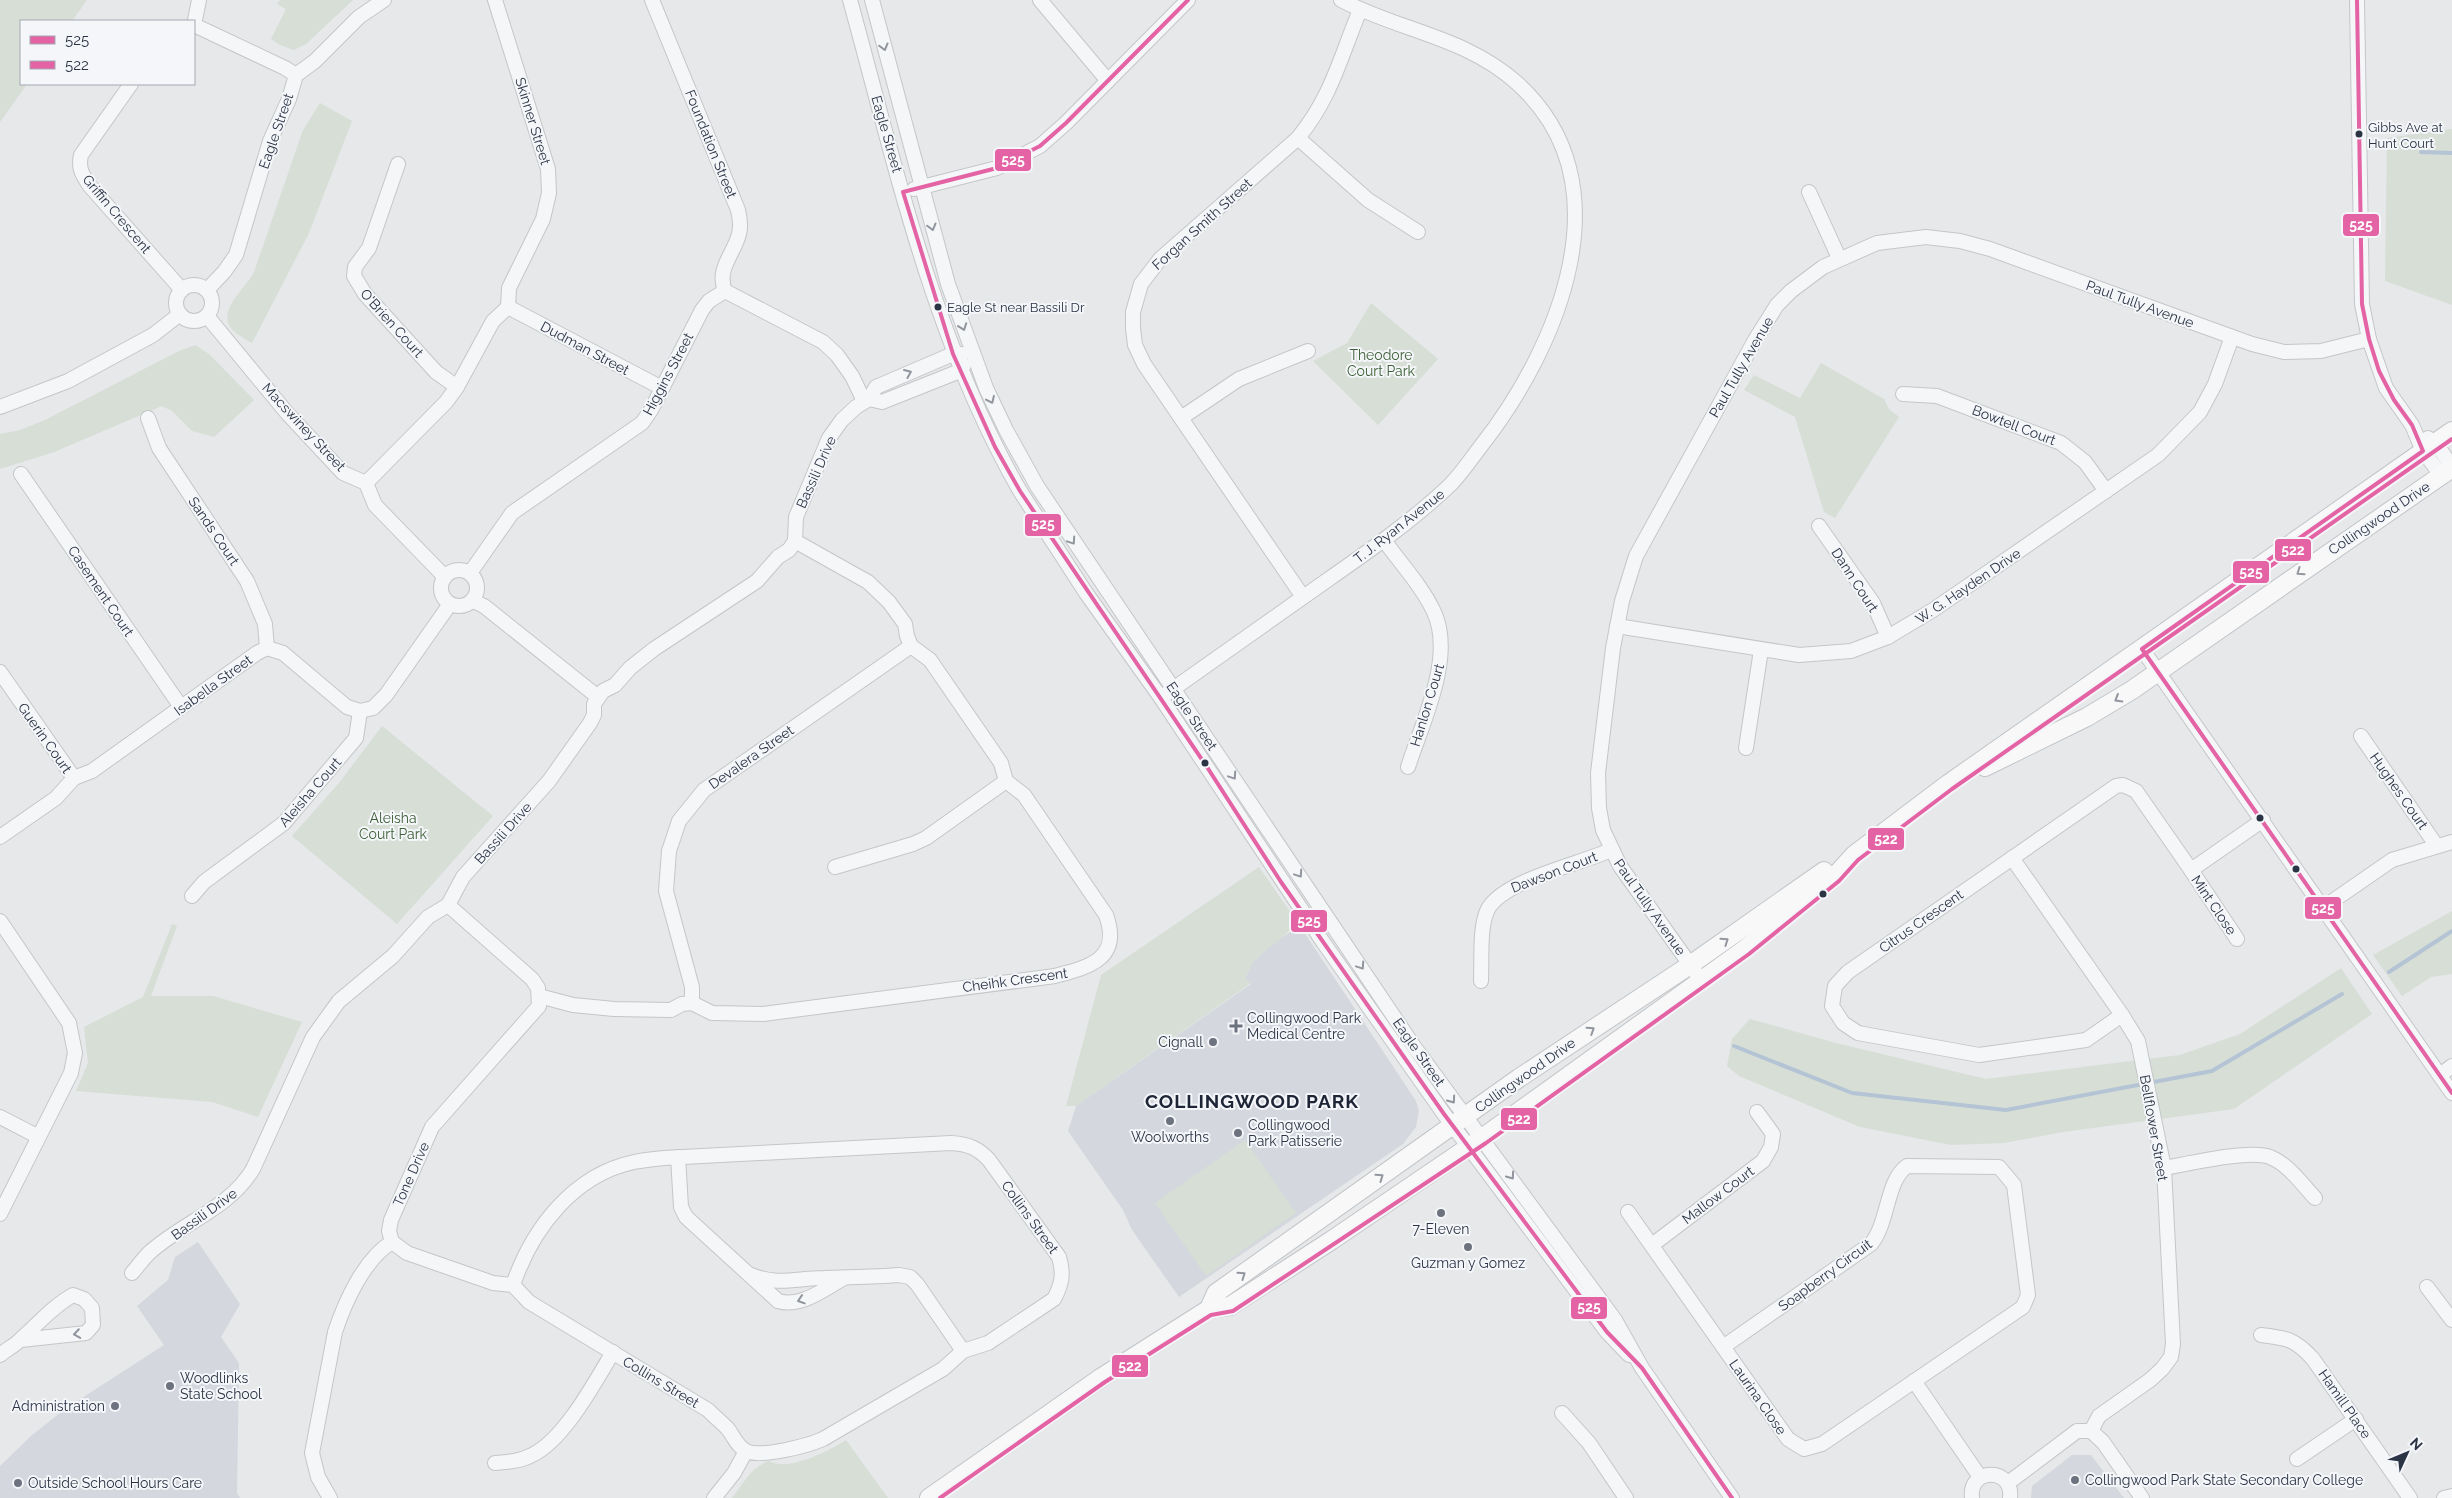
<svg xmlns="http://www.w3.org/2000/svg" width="2452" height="1498" viewBox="0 0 2452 1498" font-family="Raleway,sans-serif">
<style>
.built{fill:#d4d7dd}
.green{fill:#d6ded6}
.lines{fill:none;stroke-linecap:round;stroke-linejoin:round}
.stream{stroke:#b4c4d5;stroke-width:4}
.minor-casing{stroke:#c4c6c8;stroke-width:16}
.major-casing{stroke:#c2c5c8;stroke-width:20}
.minor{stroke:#f5f6f7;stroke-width:14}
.major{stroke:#f8f8f8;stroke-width:18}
.bus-1-casing{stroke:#f4f6f9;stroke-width:8}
.bus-2-casing{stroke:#f4f6f9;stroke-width:8}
.bus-1{stroke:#e463a4;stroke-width:4}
.bus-2{stroke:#e463a4;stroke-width:4}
.oneway{stroke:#90959e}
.oneway2{stroke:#92969e}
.bus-dot{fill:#2b3445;stroke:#f4f6f9;stroke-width:2}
.poi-dot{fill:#6c737f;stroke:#f4f6f9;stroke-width:2}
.labels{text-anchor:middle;stroke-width:4;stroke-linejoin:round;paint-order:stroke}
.bus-label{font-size:13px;fill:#2b3445;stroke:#f4f6f9;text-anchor:start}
.street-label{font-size:14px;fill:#2b3445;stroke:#f4f6f9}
.park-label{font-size:14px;fill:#3f6138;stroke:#f4f6f9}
.poi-label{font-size:14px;fill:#2b3445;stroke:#f4f6f9;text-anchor:start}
.district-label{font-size:19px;font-weight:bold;letter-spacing:1px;fill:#1d2536;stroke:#f4f6f9}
.line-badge{stroke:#f4f6f9;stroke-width:2}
.badge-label{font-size:14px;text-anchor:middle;font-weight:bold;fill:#fff}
</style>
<rect width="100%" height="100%" fill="#e6e8ea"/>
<!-- built -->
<g class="built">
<polygon points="1296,920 1416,1101 1419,1111 1416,1127 1403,1144 1179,1297 1132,1230 1123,1210 1068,1131 1076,1106 1251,984 1245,979 1252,963 1270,946 1290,932"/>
<polygon points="198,1242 240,1304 221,1337 239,1363 237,1493 240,1498 0,1498 0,1466 31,1436 65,1409 164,1345 137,1306 168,1280 175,1257"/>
<polygon points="2072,1455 2091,1455 2124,1498 2031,1498 2032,1486"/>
</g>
<!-- green -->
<g class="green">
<polygon points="0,0 87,0 72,21 21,21 21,84 27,84 0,122"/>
<polygon points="280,0 353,0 306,44 294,50 280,45 271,39 286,9 277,4"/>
<path d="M320,103L352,121L309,233L252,343C245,339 234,333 230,327C219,308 246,288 254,272L303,130Z"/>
<polygon points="2452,129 2452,305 2385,281 2387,138"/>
<polygon points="1371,303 1438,359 1378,425 1313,361 1347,343"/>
<polygon points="195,345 209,354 254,400 214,437 192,431 172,411 162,406 54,452 0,469 0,434 20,430 45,420 179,351"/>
<polygon points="1821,363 1884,399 1889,409 1899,417 1835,518 1824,512 1795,417 1744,390 1754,375 1800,398"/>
<polygon points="382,726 493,816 397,924 292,836 339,783"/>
<path d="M1259,867L1296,920C1287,939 1268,946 1254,961C1250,966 1248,973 1245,979L1251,983L1076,1106H1066L1101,975Z"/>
<polygon points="2452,911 2452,974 2431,977 2402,996 2373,955"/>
<polygon points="172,924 177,926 151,996 213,996 302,1022 258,1117 212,1102 76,1091 88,1063 84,1027 143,997"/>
<polygon points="2341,968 2372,1014 2234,1109 2063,1132 2004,1143 1951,1145 1860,1127 1739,1076 1727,1066 1732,1039 1750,1019 1836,1043 1986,1079 2180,1055 2240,1034"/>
<polygon points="1245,1140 1296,1213 1206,1276 1155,1203"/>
<path d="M846,1440L888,1498H732C744,1483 751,1467 769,1461C789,1472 829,1451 846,1440Z"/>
</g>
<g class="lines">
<!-- stream -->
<g class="stream">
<polyline points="2421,152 2452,153"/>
<polyline points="2389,972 2452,931"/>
<polyline points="1734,1046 1852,1093 2006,1110 2212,1071 2342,994"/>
</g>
<defs>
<g id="minor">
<path d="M652,0L738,210C740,218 741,226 739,234C734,254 716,269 725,291"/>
<path d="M850,0C896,167 933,340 1020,491L1086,593L1161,698L1323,942L1444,1114L1607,1332L1629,1355"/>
<polyline points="872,0 948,284 986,388 1006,430 1037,486 1415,1048 1615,1320 1642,1368 1732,1498"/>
<polyline points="1040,0 1108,81"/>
<polyline points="2357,0 2362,304 2369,339 2386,388 2412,425 2423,451 2441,475"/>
<polyline points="194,25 285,68 296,75"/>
<polyline points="194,25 199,0"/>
<path d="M131,84L81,155C78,168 82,174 89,185L182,290"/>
<polyline points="1298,138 1368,200 1418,232"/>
<polyline points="398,164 369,248 355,267 354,276 365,294 436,372 457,387"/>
<polyline points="914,189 997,168 1040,146 1066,123 1188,0"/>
<polyline points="1809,192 1839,258"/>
<circle cx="194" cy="303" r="18"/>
<polyline points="207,290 224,272 236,255 270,141 289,99 296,75 315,61 359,17 384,0"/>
<polyline points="508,307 662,388"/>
<polyline points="207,316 287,413 343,473 366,483 375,505 445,577"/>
<polyline points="1903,394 1937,396 2061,443 2085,462 2106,491"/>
<polyline points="869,399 882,402 960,371 964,365"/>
<polyline points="0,407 68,381 153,335 180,314"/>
<polyline points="148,418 159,448 247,581 265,624 267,648"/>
<polyline points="1181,418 1239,379 1308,351"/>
<polyline points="2428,438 2435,442 2452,467"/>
<polyline points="21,474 181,707"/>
<polyline points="366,483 446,402 457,387 493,321 508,307 509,288 543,219 549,193 548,169 495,0"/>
<polyline points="1819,526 1873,603 1888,637"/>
<path d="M1384,540C1400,563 1422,586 1434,612C1455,657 1422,723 1408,767"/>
<circle cx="459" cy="588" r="18"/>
<polyline points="470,573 512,513 642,423 651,410 702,310 709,301 725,291 823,342 837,355 852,376 864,401"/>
<path d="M1303,597L1144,364L1135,345L1133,328V312L1141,284L1160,259L1298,138C1332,96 1340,58 1360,10"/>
<polyline points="473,601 484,606 598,697"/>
<polyline points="1617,626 1799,655 1851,651 1888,637 1933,610 2158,455 2200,412 2215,384 2232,337"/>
<polyline points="2142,649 2452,1093"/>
<polyline points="0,672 74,778"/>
<path d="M1166,694C1219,656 1273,619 1326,581C1369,551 1412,521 1450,485C1461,474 1471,459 1481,446C1557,349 1629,184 1517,83C1466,37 1400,31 1341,0"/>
<polyline points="2361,736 2436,845"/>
<polyline points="1746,748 1761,650"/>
<polyline points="0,837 56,798 74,778 92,771 257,653 267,648 283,653 347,707 360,711 373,708 386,695 450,604"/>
<polyline points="2012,858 2122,1015 2138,1041 2164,1168 2173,1344 2171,1357 2162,1369 2150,1380 2099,1416 2091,1431"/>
<polyline points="835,867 913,844 926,838 1006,781"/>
<polyline points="2191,870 2237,939"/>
<polyline points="192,896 204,882 284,823 356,738 360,711"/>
<polyline points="2324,907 2392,860 2452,842"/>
<polyline points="0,921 69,1023 75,1053 71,1073 0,1214"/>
<polyline points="1696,973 1620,866 1603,830 1599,808 1598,773 1613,648 1622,601 1636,556 1755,340 1777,305 1791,291 1823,267 1877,243 1926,237 1960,241 1990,249 2252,344 2284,352 2321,351 2369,339"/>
<path d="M1481,981C1482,962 1479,926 1488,909C1504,880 1580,864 1611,850"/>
<path d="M539,996L573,1005L614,1009L671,1010L682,1004L692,1003L712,1013L763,1014L1055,976C1089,967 1122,959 1106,915L1024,795L1006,781L1001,763L930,660L911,646L907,636L905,624L889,602L868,582L795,541"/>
<polyline points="692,1003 692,987 666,891 669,851 679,821 704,790 911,646"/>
<polyline points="2122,1015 2086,1040 1979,1055 1858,1033 1843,1023 1832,1006 1835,986 1848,972 2116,786 2123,785 2136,791 2191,870 2263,820"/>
<polyline points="2440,1075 2452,1066"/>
<polyline points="0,1117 37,1136"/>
<path d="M678,1157L681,1207L686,1217L778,1301C801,1308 824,1289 844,1278"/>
<path d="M2164,1168C2187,1164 2250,1149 2270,1157C2288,1164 2302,1184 2315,1198"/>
<path d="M1628,1212L1788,1439L1804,1449L1822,1444L2023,1307L2028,1295L2014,1185L1999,1167L1907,1166C1886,1181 1889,1222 1871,1244L1723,1347"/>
<path d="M392,1242L407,1253L493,1283L513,1285L529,1302L708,1410C715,1417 722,1423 728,1429C734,1437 737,1446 746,1451C761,1458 807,1446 823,1439L943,1369L963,1351L988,1343L1054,1299C1062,1284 1064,1274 1059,1257L989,1160C978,1148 968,1144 951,1143L664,1158C654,1159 644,1160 634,1162C573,1175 532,1229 513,1285"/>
<polyline points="1652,1245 1763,1161 1771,1147 1773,1134 1757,1112"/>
<path d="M132,1273C138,1266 143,1259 149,1253C183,1222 229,1209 253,1169L313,1037L339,1001L393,956L428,917L448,905L463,877L549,781L590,723L594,715V704L603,691L615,685L630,668L654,649L757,581L778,557L789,550L795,541L796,517L811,481L829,438L842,420L856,407L869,399L876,387L953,354H962"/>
<path d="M751,1275C778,1286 797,1278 824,1278C849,1277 874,1277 899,1275L910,1277L917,1284L963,1351"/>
<polyline points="2427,1287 2452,1320"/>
<path d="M2261,1335C2287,1338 2295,1339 2313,1359L2410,1498"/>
<path d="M0,1355C7,1349 16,1345 22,1338C39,1323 53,1306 73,1295L84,1299L92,1308L93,1325L86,1333L21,1340"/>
<polyline points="1914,1381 1980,1477"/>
<polyline points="1562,1413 1589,1443 1626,1498"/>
<polyline points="2297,1459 2356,1419"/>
<path d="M495,1463C508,1462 521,1461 532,1455C564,1440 595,1382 613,1352"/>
<polyline points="2008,1483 2077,1431 2091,1431 2103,1442 2142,1498"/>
<path d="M330,1498L318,1477L312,1453L335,1332C345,1302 364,1259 392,1242L389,1231L391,1220L432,1127L539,1006L538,988L532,979L448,905"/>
<polyline points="714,1498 734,1473 746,1451"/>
<path d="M1972,1498C1968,1467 2014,1467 2010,1498"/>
<polyline points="2444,1498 2452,1496"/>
</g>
<g id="major">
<polyline points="1985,767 2087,717 2132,690 2452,468"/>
<polyline points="1209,1309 1216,1293 1519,1078 1690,965 1824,871"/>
<polyline points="929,1498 1102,1377 1209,1309 1230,1306 1332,1240 1482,1138 1745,949 1835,876 1854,855 1948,784 2452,431"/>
</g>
</defs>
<!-- minor casing -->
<use href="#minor" class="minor-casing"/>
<!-- major casing -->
<use href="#major" class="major-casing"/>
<!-- minor -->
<use href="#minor" class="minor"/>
<!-- major -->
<use href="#major" class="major"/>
<defs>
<g id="bus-1">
<polyline points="1188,0 1066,123 1040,146 997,168 903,192 953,354 995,447 1020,491 1207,767 1281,882 1444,1114 1607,1332 1642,1368 1732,1498"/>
<polyline points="2357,0 2362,304 2369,339 2379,371 2394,400 2412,425 2423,451 2142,649 2452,1093"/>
</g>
<polyline id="bus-2" points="940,1498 1105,1382 1211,1315 1233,1311 1486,1143 1749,954 1839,881 1858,860 1952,789 2452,439"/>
</defs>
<!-- bus-1 casing -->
<use href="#bus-1" class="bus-1-casing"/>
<!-- bus-2 casing -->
<use href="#bus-2" class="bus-2-casing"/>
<!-- bus-1 -->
<use href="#bus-1" class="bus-1"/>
<!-- bus-2 -->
<use href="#bus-2" class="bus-2"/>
</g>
<!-- one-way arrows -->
<defs><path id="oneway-chevron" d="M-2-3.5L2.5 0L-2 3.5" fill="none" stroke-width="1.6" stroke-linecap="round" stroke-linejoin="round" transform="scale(1.25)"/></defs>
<g class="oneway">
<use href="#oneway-chevron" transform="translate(884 47) rotate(75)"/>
<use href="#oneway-chevron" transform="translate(932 227) rotate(75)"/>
<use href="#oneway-chevron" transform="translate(963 327) rotate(70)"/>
<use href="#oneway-chevron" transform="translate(908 373) rotate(-23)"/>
<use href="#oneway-chevron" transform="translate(991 400) rotate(65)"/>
<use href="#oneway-chevron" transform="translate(1072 541) rotate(56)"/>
<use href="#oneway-chevron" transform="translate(1233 776) rotate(56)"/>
<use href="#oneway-chevron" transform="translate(1299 874) rotate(56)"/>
<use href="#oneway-chevron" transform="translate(1361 966) rotate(56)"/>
<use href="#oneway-chevron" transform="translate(1452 1100) rotate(55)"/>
<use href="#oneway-chevron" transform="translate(1511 1176) rotate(54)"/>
<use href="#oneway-chevron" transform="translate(801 1300) rotate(162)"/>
<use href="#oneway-chevron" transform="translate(77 1334) rotate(171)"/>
</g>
<g class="oneway2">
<use href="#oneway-chevron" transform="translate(2300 572) rotate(145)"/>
<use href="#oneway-chevron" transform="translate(2118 699) rotate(149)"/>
<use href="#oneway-chevron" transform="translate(1725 941) rotate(-35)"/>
<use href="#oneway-chevron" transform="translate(1591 1030) rotate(-33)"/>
<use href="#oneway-chevron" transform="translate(1380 1177) rotate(-35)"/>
<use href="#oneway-chevron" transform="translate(1242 1275) rotate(-35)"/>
</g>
<!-- markers -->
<g class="bus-dot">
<circle cx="2359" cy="134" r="4.5"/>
<circle cx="938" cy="307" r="4.5"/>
<circle cx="1205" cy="763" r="4.5"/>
<circle cx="2260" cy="818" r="4.5"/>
<circle cx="2296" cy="869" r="4.5"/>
<circle cx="1823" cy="894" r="4.5"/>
</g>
<g class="poi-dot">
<path d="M1233.5 1018.5h5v5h5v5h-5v5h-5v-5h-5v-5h5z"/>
<circle cx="1213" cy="1042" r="5"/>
<circle cx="1170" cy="1121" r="5"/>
<circle cx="1238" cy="1133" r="5"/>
<circle cx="1441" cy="1213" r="5"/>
<circle cx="1468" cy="1247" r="5"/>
<circle cx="170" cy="1386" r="5"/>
<circle cx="115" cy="1406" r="5"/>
<circle cx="2075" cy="1480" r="5"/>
<circle cx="18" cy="1483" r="5"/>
</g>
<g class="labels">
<!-- bus labels -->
<g class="bus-label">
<text x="2368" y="132">Gibbs Ave at<tspan x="2368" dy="16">Hunt Court</tspan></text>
<text x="947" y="312">Eagle St near Bassili Dr</text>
</g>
<!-- street labels -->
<g class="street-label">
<text transform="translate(533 121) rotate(73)" y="5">Skinner Street</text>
<text transform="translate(276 131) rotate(-71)" y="5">Eagle Street</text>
<text transform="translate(887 134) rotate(74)" y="5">Eagle Street</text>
<text transform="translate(711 144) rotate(68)" y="5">Foundation Street</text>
<text transform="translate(117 214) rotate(50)" y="5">Griffin Crescent</text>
<text transform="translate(1202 224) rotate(-42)" y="5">Forgan Smith Street</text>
<text transform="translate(2140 304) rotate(20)" y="5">Paul Tully Avenue</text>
<text transform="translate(392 323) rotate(48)" y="5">O'Brien Court</text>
<text transform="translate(585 348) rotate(28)" y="5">Dudman Street</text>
<text transform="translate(1741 367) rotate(-60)" y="5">Paul Tully Avenue</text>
<text transform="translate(668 374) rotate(-62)" y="5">Higgins Street</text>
<text transform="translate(2014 425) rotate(21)" y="5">Bowtell Court</text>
<text transform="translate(304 427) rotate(47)" y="5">Macswiney Street</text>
<text transform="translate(816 472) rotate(-66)" y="5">Bassili Drive</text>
<text transform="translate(2379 518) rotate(-34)" y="5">Collingwood Drive</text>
<text transform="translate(1399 526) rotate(-38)" y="5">T. J. Ryan Avenue</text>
<text transform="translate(214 531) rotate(56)" y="5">Sands Court</text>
<text transform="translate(1855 580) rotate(57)" y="5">Dann Court</text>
<text transform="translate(1968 586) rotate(-34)" y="5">W. G. Hayden Drive</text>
<text transform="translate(101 591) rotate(56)" y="5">Casement Court</text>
<text transform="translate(213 685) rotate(-36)" y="5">Isabella Street</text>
<text transform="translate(1427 705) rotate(-73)" y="5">Hanlon Court</text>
<text transform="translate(1192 716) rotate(56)" y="5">Eagle Street</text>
<text transform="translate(45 738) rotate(55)" y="5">Guerin Court</text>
<text transform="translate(751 757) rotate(-35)" y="5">Devalera Street</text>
<text transform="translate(2399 791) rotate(55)" y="5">Hughes Court</text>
<text transform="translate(310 792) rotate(-49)" y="5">Aleisha Court</text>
<text transform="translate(503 833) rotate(-48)" y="5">Bassili Drive</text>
<text transform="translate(1554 872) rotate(-21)" y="5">Dawson Court</text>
<text transform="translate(2214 905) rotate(56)" y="5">Mint Close</text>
<text transform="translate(1650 907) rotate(55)" y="5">Paul Tully Avenue</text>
<text transform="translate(1921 921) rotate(-35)" y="5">Citrus Crescent</text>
<text transform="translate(1015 980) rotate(-8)" y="5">Cheihk Crescent</text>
<text transform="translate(1419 1052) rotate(55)" y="5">Eagle Street</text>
<text transform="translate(1525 1075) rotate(-35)" y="5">Collingwood Drive</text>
<text transform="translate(2154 1128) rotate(80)" y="5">Bellflower Street</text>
<text transform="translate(411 1174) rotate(-66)" y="5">Tone Drive</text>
<text transform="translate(1718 1195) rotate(-37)" y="5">Mallow Court</text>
<text transform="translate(204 1214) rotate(-36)" y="5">Bassili Drive</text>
<text transform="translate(1030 1217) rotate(54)" y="5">Collins Street</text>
<text transform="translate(1825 1275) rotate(-36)" y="5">Soapberry Circuit</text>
<text transform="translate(661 1382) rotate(31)" y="5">Collins Street</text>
<text transform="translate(1758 1397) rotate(55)" y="5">Laurina Close</text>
<text transform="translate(2345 1404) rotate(55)" y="5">Hamill Place</text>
</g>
<!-- park labels -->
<g class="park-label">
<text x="1381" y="360">Theodore<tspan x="1381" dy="16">Court Park</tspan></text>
<text x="393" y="823">Aleisha<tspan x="393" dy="16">Court Park</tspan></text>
</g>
<!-- poi labels -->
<g class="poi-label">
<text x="1247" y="1023">Collingwood Park<tspan x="1247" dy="16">Medical Centre</tspan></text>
<text x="1203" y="1047" text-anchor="end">Cignall</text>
<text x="1248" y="1130">Collingwood<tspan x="1248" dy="16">Park Patisserie</tspan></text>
<text x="1170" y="1142" text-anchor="middle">Woolworths</text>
<text x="1441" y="1234" text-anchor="middle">7-Eleven</text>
<text x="1468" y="1268" text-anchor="middle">Guzman y Gomez</text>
<text x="180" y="1383">Woodlinks<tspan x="180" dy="16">State School</tspan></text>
<text x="105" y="1411" text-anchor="end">Administration</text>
<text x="2085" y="1485">Collingwood Park State Secondary College</text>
<text x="28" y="1488">Outside School Hours Care</text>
</g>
<!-- district labels -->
<g class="district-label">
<text x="1252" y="1108">COLLINGWOOD PARK</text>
</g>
</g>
<g class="line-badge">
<rect x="994" y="148" width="38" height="24" rx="5" fill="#e463a4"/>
<rect x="2342" y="213" width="38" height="24" rx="5" fill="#e463a4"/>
<rect x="1024" y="513" width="38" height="24" rx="5" fill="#e463a4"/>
<rect x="2274" y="538" width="38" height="24" rx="5" fill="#e463a4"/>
<rect x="2232" y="560" width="38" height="24" rx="5" fill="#e463a4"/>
<rect x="1867" y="827" width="38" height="24" rx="5" fill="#e463a4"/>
<rect x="2304" y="896" width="38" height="24" rx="5" fill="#e463a4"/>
<rect x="1290" y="909" width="38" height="24" rx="5" fill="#e463a4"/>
<rect x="1500" y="1107" width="38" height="24" rx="5" fill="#e463a4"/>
<rect x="1570" y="1296" width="38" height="24" rx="5" fill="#e463a4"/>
<rect x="1111" y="1354" width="38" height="24" rx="5" fill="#e463a4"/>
</g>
<g class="badge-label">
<text x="1013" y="165">525</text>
<text x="2361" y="230">525</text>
<text x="1043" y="529">525</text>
<text x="2293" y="555">522</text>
<text x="2251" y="577">525</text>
<text x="1886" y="844">522</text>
<text x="2323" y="913">525</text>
<text x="1309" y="926">525</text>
<text x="1519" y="1124">522</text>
<text x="1589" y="1312">525</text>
<text x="1130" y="1371">522</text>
</g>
<!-- legend -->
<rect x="20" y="20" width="175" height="65" fill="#f4f6f9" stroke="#a4a8b1"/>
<rect x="30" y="36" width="25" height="8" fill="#e463a4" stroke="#a4a8b1"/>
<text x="65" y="45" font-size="15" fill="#2b3445">525</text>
<rect x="30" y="61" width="25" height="8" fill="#e463a4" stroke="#a4a8b1"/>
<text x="65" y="70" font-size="15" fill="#2b3445">522</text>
<!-- north arrow -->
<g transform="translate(2407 1453) rotate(46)" stroke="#f4f6f9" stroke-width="4" paint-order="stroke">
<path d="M0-4L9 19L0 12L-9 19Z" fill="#2b3445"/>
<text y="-8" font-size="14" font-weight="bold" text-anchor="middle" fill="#2b3445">N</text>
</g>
</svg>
